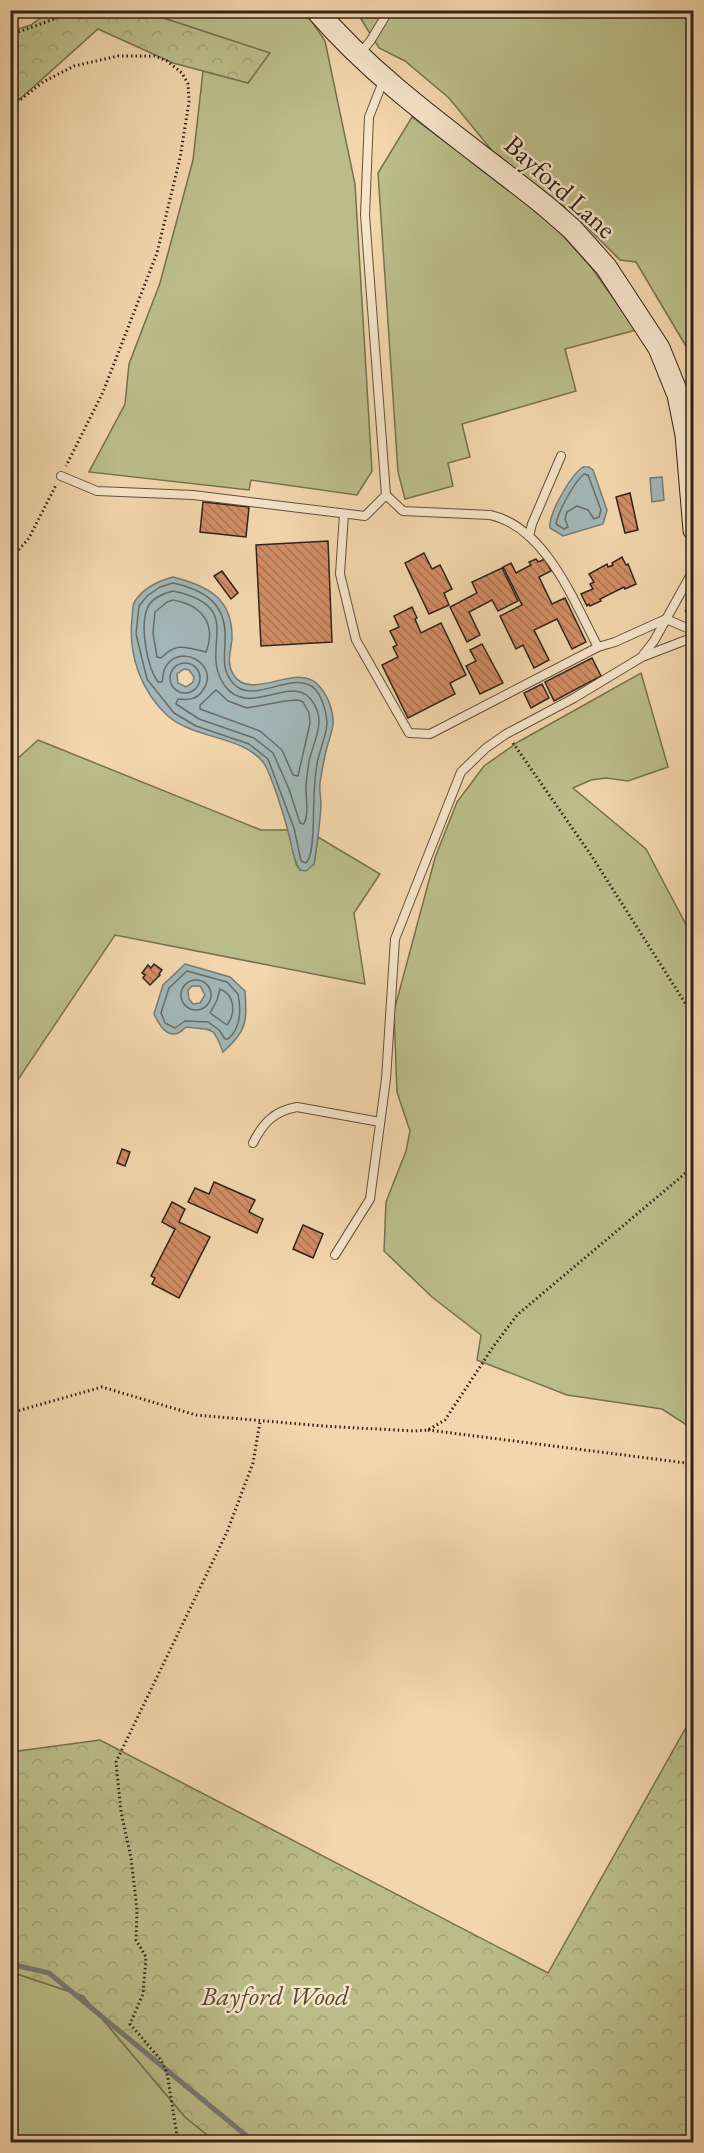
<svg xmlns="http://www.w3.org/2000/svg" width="704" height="2153" viewBox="0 0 704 2153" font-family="'EB Garamond',serif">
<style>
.grass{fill:#bbbd89;stroke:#767050;stroke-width:1.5}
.forest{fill:url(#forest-crowns);stroke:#767050;stroke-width:1.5}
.water{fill:#a1b6b6;stroke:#747b76;stroke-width:1.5;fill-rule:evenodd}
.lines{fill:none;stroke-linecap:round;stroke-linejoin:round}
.shore{stroke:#686c66;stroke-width:1.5}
.stream{stroke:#747b76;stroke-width:5}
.building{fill:url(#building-back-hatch);stroke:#302217;stroke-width:1.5}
.lane-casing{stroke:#614f3c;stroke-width:10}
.secondary-casing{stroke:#302217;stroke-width:23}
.path{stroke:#302217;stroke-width:3;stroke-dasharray:1.5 3;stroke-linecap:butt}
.lane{stroke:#f7e4c9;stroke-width:8}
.secondary{stroke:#f7e4c9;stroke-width:21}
.labels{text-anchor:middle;stroke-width:5;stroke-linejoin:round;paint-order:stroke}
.street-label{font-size:27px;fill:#302217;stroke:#f7e4c9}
.park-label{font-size:27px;font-style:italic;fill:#534934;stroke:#f7e4c9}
</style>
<defs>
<pattern id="forest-crowns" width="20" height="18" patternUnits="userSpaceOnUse" patternTransform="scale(1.5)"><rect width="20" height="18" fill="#bbbd89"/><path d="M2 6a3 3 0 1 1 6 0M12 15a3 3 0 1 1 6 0" fill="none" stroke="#a1a276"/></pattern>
<pattern id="building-back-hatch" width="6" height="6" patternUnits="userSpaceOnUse" patternTransform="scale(1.5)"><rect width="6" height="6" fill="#d28d66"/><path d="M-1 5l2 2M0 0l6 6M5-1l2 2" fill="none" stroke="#ab7353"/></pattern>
</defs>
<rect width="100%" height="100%" fill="#f3d6ac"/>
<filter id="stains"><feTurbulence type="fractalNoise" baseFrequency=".00333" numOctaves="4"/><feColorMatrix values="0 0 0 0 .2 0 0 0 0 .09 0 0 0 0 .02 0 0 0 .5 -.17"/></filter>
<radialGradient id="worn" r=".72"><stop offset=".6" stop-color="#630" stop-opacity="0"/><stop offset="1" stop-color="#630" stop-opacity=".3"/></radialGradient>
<!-- grass -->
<g class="grass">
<polygon points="142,11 305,11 325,41 355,184 372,471 357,495 251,480 249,490 89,472 125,404 129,364 160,283 193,160 203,71 248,83 269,53"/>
<polygon points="356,11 693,11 693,358 636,262 620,260 575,215 494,153 449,98 405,61 379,48"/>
<polygon points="412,117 497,180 556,228 591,267 636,330 565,349 576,391 462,424 470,457 448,463 453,486 405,499 398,472 378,173"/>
<polygon points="641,673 668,767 628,781 606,778 591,780 573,788 646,849 693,938 693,1429 662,1409 567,1395 477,1360 481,1335 432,1297 384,1251 386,1202 406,1151 410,1131 397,1092 394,1011 435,858 457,802 484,766 518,742"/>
<polygon points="38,740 261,830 288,830 296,864 300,870 314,864 318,837 380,874 354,913 365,984 115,935 11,1090 10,755 16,760"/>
<polygon points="11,1972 83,1996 185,2117 216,2142 11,2142"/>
</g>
<!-- forest -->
<g class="forest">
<polygon points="51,10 142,11 270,53 248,83 173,63 98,29 11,107 11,31 31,25"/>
<polygon points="693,1715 693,2142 216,2142 185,2117 83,1996 11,1972 11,1752 100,1740 548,1973"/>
</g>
<!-- water -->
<g class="water">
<path d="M583,467H589L593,470L607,510L603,524L563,536L550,528C548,514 571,475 583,467Z"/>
<polygon points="662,477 664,500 652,502 650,478"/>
<path d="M173,577C208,586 233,598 232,639C231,652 226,662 233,674C250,704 300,659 320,687C328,696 334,712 333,725C332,732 329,740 327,747C324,759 322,770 320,783C319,790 321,798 321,805C320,825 317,845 314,864L306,871L300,870C292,858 292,844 288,831C285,819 270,770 263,762C242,736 196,739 169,717C141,692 128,655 132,618C133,612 132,605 135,601C144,587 158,581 173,577ZM184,669L189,670L194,677L193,682L186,687L178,683L177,674Z"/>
<path d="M185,964L230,977L245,991C247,1022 247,1031 223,1052C212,1023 212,1031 186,1027C171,1043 161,1029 154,1014L163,985ZM192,986H200L205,995L200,1003L193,1004L189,999L188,990Z"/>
</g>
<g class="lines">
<!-- shore -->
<g class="shore">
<path d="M584,474L588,475L601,510L599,517L594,519L588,510L577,506L567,512L565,519L568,527L564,529L556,524C558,512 574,482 584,474Z"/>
<path d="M173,583C205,590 227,604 225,640C225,657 221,669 233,683C252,707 294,668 315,689C322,696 327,714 327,724C326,737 319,751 317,764C313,787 314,809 313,833C312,842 312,857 306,863L301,861L294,828L268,759L249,744L196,726L174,713L147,679L136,634L139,606L147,596L160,587Z"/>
<path d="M173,591C249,607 197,648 225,686C250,720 296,669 314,704C317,709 319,715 319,721C319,734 312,748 309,761C308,770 306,780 306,788C306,800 309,814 304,824L300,823L289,789L273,753L254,738L199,719L176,704L178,699C188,700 197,700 203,690C221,665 179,641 165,668C163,672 163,678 162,682H158C147,667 140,627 147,609C150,599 164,593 173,591Z"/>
<path d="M173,600C201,605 217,623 206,652C187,648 178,641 161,658L157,657L153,633L155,612L167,602Z"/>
<circle cx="185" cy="678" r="15"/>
<polygon points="216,690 228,701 247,708 285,701 298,700 303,702 309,713 310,723 298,776 293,775 282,750 260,731 200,709 200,705"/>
<path d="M187,971L227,982L238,994C241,1009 241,1028 228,1039H225L219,1030L208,1022L185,1021L175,1028L165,1023L161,1013L169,988Z"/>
<circle cx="196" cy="995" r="15"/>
<path d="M220,989C235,995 236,1013 227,1025L210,1013L217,1000Z"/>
</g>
<!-- stream -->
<polyline class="stream" points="10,1964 49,1973 254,2142"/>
</g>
<!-- building -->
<g class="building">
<polygon points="630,493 638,530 625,533 616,497"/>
<polygon points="203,502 249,507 246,537 200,532"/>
<polygon points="328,541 332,642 261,646 256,545"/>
<polygon points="424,553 432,569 440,565 452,589 444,593 449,605 429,614 405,563"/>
<polygon points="622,557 626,565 628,564 636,584 625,589 624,587 600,599 601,601 590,606 589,604 587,606 581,594 593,589 590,584 594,582 589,574 607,564 608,567 613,565 612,563"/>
<polygon points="536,559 538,562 545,559 551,571 539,577 552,604 565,598 586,642 572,649 557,619 534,630 549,660 534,668 523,645 516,649 500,616 522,605 503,567 511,563 516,573 531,565 529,562"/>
<polygon points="502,568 518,601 498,611 492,600 469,612 480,635 467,642 450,607 477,593 472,582"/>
<polygon points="222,571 238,593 231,599 214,576"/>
<polygon points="412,607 417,618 415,619 421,633 441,623 466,675 450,683 455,694 408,718 382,665 398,657 393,647 397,645 390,631 399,627 394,616"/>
<polygon points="482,644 503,683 480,694 466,666 476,661 470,650"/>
<polygon points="592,658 601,676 554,701 545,682"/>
<polygon points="542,684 549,698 531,708 524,693"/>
<polygon points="154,964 162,970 159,974 160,975 150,985 143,978 145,975 142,973 148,965 151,968"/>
<polygon points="122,1149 130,1152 125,1166 117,1163"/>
<polygon points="214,1182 255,1200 249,1212 263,1219 257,1233 188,1202 195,1188 209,1194"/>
<polygon points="172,1202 185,1209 179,1222 210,1237 179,1298 152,1284 155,1278 151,1276 175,1229 162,1222"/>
<polygon points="303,1225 323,1234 313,1258 293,1249"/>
</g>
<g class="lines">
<defs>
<g id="lane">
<polyline points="359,55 371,40 389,10"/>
<polyline points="61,476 97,491 193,495 365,516 386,495 365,215 369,117 384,79"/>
<path d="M344,514L340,574L356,640L409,733L430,734L598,647C574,602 546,527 490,515L403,511L386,495"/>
<polyline points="529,536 532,524 561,456"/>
<polyline points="598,647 615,642 666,619 694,631"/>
<polyline points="643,655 654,641 694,569"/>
<path d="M253,1143C263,1123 274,1111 297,1107L380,1122"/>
<polyline points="335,1255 370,1199 386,1079 395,939 461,772 486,748 506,734 574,698 642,657 694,637"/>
</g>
<path id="secondary" d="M316,10C383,88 469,144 548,208L572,229L606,267L659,348L678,395L686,435L694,530"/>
</defs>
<!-- lane casing -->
<use href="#lane" class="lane-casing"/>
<!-- secondary casing -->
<use href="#secondary" class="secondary-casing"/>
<!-- path -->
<g class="path">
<polyline points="10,35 79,10"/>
<polyline points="10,108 43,82 74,66 118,56 154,56 167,61 182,73 188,84 189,102 180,158 157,253 103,392 66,466"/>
<polyline points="10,560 29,538 56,485"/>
<polyline points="685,612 694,608"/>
<polyline points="513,743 591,855 694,1017"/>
<polyline points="10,1413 102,1387 196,1415 323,1426 414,1431 428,1430 445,1420 493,1347 517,1315 694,1166"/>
<polyline points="428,1430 694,1464"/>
<polyline points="178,2142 167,2073 161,2060 130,2024 143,1994 146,1957 136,1940 137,1910 131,1858 121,1812 116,1762 227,1532 253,1463 260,1422"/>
</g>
<!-- lane -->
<use href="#lane" class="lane"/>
<!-- secondary -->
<use href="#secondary" class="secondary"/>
</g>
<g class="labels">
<!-- street labels -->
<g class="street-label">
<text transform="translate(560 187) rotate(42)" y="9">Bayford Lane</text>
</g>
<!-- park labels -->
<g class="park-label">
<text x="275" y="2005">Bayford Wood</text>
</g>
</g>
<!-- margin -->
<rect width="704" height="2153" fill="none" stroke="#f3d6ac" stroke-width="36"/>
<rect x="12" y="12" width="680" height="2129" fill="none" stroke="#302217" stroke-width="3"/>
<rect x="18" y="18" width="668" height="2117" fill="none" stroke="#302217" stroke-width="1.5"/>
<rect width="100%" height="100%" filter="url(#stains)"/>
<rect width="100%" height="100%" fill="url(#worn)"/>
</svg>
